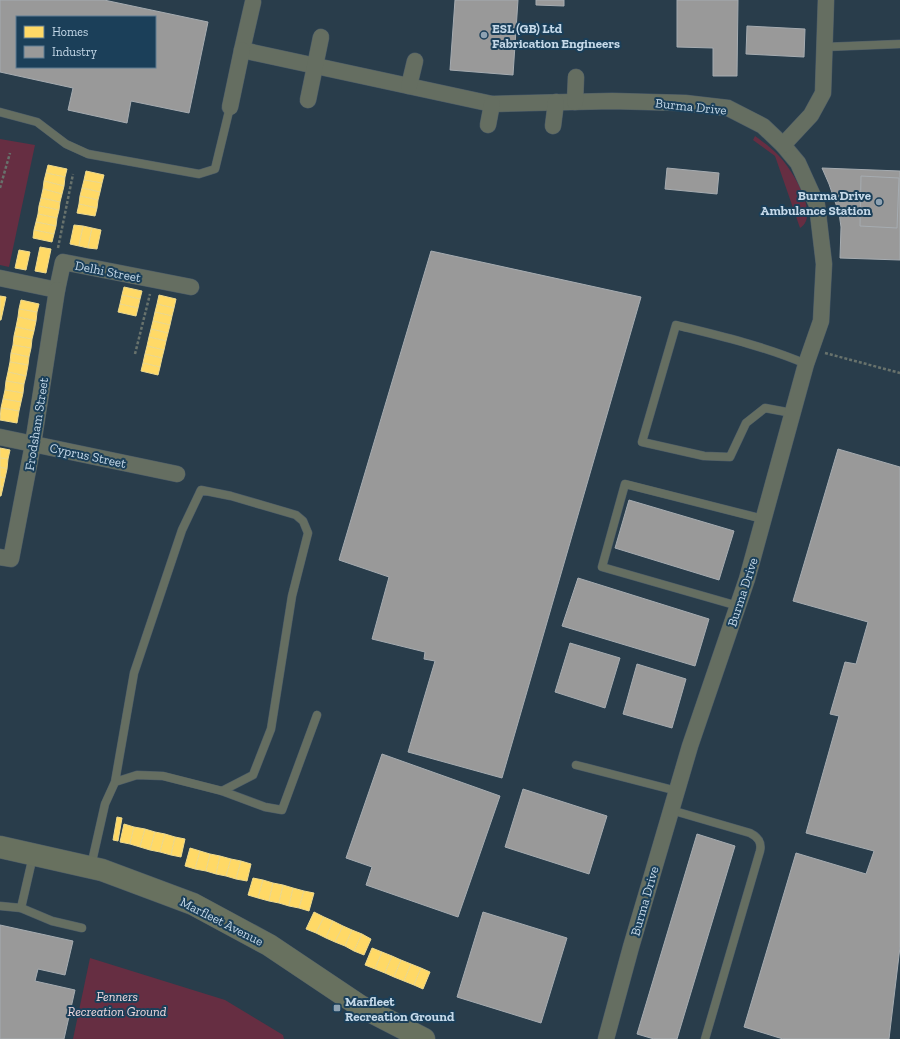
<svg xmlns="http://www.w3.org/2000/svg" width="900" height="1039" viewBox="0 0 900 1039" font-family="'Zilla Slab',serif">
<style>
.green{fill:#662e42}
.homes{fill:#ffd966;stroke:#eed98d}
.industry{fill:#999;stroke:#a6acb1;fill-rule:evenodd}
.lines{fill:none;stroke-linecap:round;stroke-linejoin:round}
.lane-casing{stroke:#4b5b68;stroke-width:9}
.street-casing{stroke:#4b5b68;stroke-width:17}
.secondary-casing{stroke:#4b5b68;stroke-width:23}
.path{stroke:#68726c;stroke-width:2.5;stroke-dasharray:3 2;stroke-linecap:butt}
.lane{stroke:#656e61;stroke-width:8}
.street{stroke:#656e61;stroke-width:16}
.secondary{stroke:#68715f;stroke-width:22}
.poi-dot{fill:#8ea2b2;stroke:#1b3f59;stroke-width:1.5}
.labels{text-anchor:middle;stroke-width:4;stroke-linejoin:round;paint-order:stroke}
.poi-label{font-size:13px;font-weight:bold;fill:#c5d9e9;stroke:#1b3f59;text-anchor:start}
.street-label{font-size:13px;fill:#c5d9e9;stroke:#1b3f59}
.park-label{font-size:13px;font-style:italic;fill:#f0d8dd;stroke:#1b3f59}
</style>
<rect width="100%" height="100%" fill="#293d4b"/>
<!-- green -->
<g class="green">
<path d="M755,136C763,142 772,148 779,156C791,168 821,215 800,228L775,156L753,140Z"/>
<polygon points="0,139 35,145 9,267 0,265"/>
<polygon points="90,958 225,1000 283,1035 284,1039 73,1039"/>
</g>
<!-- homes -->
<g class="homes">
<polygon points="48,165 67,169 65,177 46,173"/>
<polygon points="86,171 104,175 102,183 84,180"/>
<polygon points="46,173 65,177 64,186 44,181"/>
<polygon points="84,180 102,183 100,192 82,188"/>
<polygon points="44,181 64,186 62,194 43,189"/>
<polygon points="82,188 100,192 98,200 80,196"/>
<polygon points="43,189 62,194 60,202 41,198"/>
<polygon points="80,196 98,200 97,208 79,204"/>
<polygon points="41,198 60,202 59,210 39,206"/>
<polygon points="79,204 97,208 95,216 77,213"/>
<polygon points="39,206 59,210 57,218 38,214"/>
<polygon points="38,214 57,218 56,226 36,222"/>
<polygon points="36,222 56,226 54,234 34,230"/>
<polygon points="74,225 83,226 79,246 70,244"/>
<polygon points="83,226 92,228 88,248 79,246"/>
<polygon points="92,228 101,230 97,249 88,248"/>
<polygon points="34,230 54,234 52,242 33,238"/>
<polygon points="40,247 51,249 46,273 35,271"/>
<polygon points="19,250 30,252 26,270 15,268"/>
<polygon points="124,287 142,291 140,299 122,295"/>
<polygon points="122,295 140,299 138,308 120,304"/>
<polygon points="159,295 176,299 174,308 157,304"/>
<polygon points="0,296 6,297 1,320 0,320"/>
<polygon points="21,300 39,304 37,312 19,309"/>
<polygon points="120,304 138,308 136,316 118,312"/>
<polygon points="157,304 174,308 172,316 155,312"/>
<polygon points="19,309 37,312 36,321 18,317"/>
<polygon points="155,312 172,316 170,325 153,321"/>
<polygon points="18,317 36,321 34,331 16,327"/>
<polygon points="153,321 170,325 168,333 151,329"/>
<polygon points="16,327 34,331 32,339 14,336"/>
<polygon points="151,329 168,333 166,341 149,337"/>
<polygon points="14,336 32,339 31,348 13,345"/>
<polygon points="149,337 166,341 164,350 147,346"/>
<polygon points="13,345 31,348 29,357 11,353"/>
<polygon points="147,346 164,350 162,358 145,354"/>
<polygon points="11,353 29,357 28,365 10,362"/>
<polygon points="145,354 162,358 160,367 143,363"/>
<polygon points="10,362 28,365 26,376 8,372"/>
<polygon points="143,363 160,367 158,375 141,371"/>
<polygon points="8,372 26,376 24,384 6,381"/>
<polygon points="6,381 24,384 23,393 5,390"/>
<polygon points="5,390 23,393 21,402 3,399"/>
<polygon points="3,399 21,402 19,411 1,408"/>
<polygon points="1,408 19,411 17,423 0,420"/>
<polygon points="0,448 10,450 8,459 0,458"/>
<polygon points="0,458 8,459 7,469 0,467"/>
<polygon points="0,467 7,469 5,478 0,477"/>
<polygon points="0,477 5,478 3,487 0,486"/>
<polygon points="0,486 3,487 1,496 0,496"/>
<polygon points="117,817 122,818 118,841 113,840"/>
<polygon points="124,824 134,827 130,844 120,842"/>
<polygon points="134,827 145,829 140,847 130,844"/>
<polygon points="145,829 155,832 150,850 140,847"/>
<polygon points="155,832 165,834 160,852 150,850"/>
<polygon points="165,834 175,837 171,855 160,852"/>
<polygon points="175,837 185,839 181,857 171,855"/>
<polygon points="190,848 200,851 195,869 185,866"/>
<polygon points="200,851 210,854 206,871 195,869"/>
<polygon points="210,854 220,856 216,874 206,871"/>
<polygon points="220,856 231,859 226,876 216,874"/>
<polygon points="231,859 241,861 236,879 226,876"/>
<polygon points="241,861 251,864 247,881 236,879"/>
<polygon points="253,878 263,880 258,898 248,895"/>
<polygon points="263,880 273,883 269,901 258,898"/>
<polygon points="273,883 283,885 279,903 269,901"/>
<polygon points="283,885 293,888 289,906 279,903"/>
<polygon points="293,888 304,891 299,908 289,906"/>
<polygon points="304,891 314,893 309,911 299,908"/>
<polygon points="314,912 324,917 316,933 306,929"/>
<polygon points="324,917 333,921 326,938 316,933"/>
<polygon points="333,921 343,926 335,942 326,938"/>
<polygon points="343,926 352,930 345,946 335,942"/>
<polygon points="352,930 362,934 354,951 345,946"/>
<polygon points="362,934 371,939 364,955 354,951"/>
<polygon points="372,948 382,952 375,969 365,965"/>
<polygon points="382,952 392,956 385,973 375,969"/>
<polygon points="392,956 401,960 394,977 385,973"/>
<polygon points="401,960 411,964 404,981 394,977"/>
<polygon points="411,964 421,968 414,985 404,981"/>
<polygon points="421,968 430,972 423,989 414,985"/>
</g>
<!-- industry -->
<g class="industry">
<path d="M0,0H104L208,22L189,113L131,101L127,123L68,110L73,88L0,72ZM17,17H155V67H17Z"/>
<polygon points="455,0 518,0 513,75 450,70"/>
<polygon points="536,0 564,0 564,6 536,5"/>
<polygon points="677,0 738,0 737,76 713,76 713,48 677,47"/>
<polygon points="747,26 805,29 804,57 746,54"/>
<polygon points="667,168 719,173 717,194 665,189"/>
<polygon points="822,168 900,171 900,260 840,258 841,227 839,213 829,184"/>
<polygon points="861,176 899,178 897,228 860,226"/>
<polygon points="431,251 641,297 502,778 408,752 435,661 424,659 425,652 372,639 389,577 339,560"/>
<polygon points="838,449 900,467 900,947 889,1039 783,1039 744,1027 796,853 866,874 874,851 806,833 839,716 830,714 845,662 856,664 868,622 793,601"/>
<polygon points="629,500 734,531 719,580 615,548"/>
<polygon points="578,578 709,619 695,666 562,626"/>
<polygon points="570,643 620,658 605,708 555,692"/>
<polygon points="637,664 686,679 672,728 623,714"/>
<polygon points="382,754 500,796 458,917 366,885 372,867 346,858"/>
<polygon points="523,789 607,816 589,874 505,847"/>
<polygon points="697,834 735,846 677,1039 654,1039 637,1034"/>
<polygon points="483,912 567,938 541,1023 457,997"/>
<polygon points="0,925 73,941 65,975 38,969 35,981 75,990 64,1039 0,1039"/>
</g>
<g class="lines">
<defs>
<g id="lane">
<polyline points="825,47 900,44"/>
<polyline points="0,112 37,122 66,144 88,154 199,174 215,169 230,107"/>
<path d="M792,413L765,408L746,423L730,457L704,456L642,442L676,325C720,336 764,346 806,364"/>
<polyline points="738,606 602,567 625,484 763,519"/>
<polyline points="576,765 677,791"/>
<polyline points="222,791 265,807 282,810 317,715"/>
<path d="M671,810L750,833C758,837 762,842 760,851L705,1039"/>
<polyline points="91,866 105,804 115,782 137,775 163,776 222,791 253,775 271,729 292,596 308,533 303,521 296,515 231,496 201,490 182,530 134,673 115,782"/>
<polyline points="0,906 21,908 33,856"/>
<polyline points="21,908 52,921 82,928"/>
</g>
<g id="street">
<polyline points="253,2 242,50 492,104 612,101 685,103 728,108 763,126 783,145 798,163 817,205 824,264 821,321 806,364 747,579 690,746 631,947 606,1039"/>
<polyline points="409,86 415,61"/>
<polyline points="308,100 321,37"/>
<polyline points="575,102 576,77"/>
<polyline points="230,107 242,50"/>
<polyline points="488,125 492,104"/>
<polyline points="553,126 556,102"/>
<polyline points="783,145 811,115 823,93 826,0"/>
<polyline points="0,278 57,290 63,262 191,287"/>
<polyline points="0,437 177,474"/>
<polyline points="0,557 11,559 33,444 57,290"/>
</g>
<polyline id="secondary" points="0,847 102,870 193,904 269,945 360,1006 424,1039"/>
</defs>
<!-- lane casing -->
<use href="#lane" class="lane-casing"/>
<!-- street casing -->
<use href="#street" class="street-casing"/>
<!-- secondary casing -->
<use href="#secondary" class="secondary-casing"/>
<!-- path -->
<g class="path">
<polyline points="0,188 10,153"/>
<polyline points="58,248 73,174"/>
<polyline points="825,353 900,373"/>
<polyline points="135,354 150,294"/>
</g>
<!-- lane -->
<use href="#lane" class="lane"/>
<!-- street -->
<use href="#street" class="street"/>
<!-- secondary -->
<use href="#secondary" class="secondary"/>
</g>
<!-- markers -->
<g class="poi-dot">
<circle cx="484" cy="35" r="4"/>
<circle cx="879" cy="202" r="4"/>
<rect x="333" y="1004" width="8" height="8" rx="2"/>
</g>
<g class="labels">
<!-- poi labels -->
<g class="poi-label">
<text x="492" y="33">ESL (GB) Ltd<tspan x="492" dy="15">Fabrication Engineers</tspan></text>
<text x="871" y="200" text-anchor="end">Burma Drive<tspan x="871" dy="15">Ambulance Station</tspan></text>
<text x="345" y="1006">Marfleet<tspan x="345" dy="15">Recreation Ground</tspan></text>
</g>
<!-- street labels -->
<g class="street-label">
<text transform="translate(691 106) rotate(6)" y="5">Burma Drive</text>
<text transform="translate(108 271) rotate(11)" y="5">Delhi Street</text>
<text transform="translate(36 424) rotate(-81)" y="5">Frodsham Street</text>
<text transform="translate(88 455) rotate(12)" y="5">Cyprus Street</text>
<text transform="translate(742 592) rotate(-72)" y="5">Burma Drive</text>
<text transform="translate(644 901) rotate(-74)" y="5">Burma Drive</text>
<text transform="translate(222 921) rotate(27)" y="5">Marfleet Avenue</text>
</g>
<!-- park labels -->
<g class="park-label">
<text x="117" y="1001">Fenners<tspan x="117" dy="15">Recreation Ground</tspan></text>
</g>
</g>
<!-- legend -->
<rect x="16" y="16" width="140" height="52" fill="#1b3f59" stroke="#5f7d93"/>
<rect x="24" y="26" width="20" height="12" fill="#ffd966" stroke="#5f7d93"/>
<text x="52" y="36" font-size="12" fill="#c5d9e9">Homes</text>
<rect x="24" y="46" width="20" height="12" fill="#999999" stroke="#5f7d93"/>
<text x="52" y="56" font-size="12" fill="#c5d9e9">Industry</text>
</svg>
